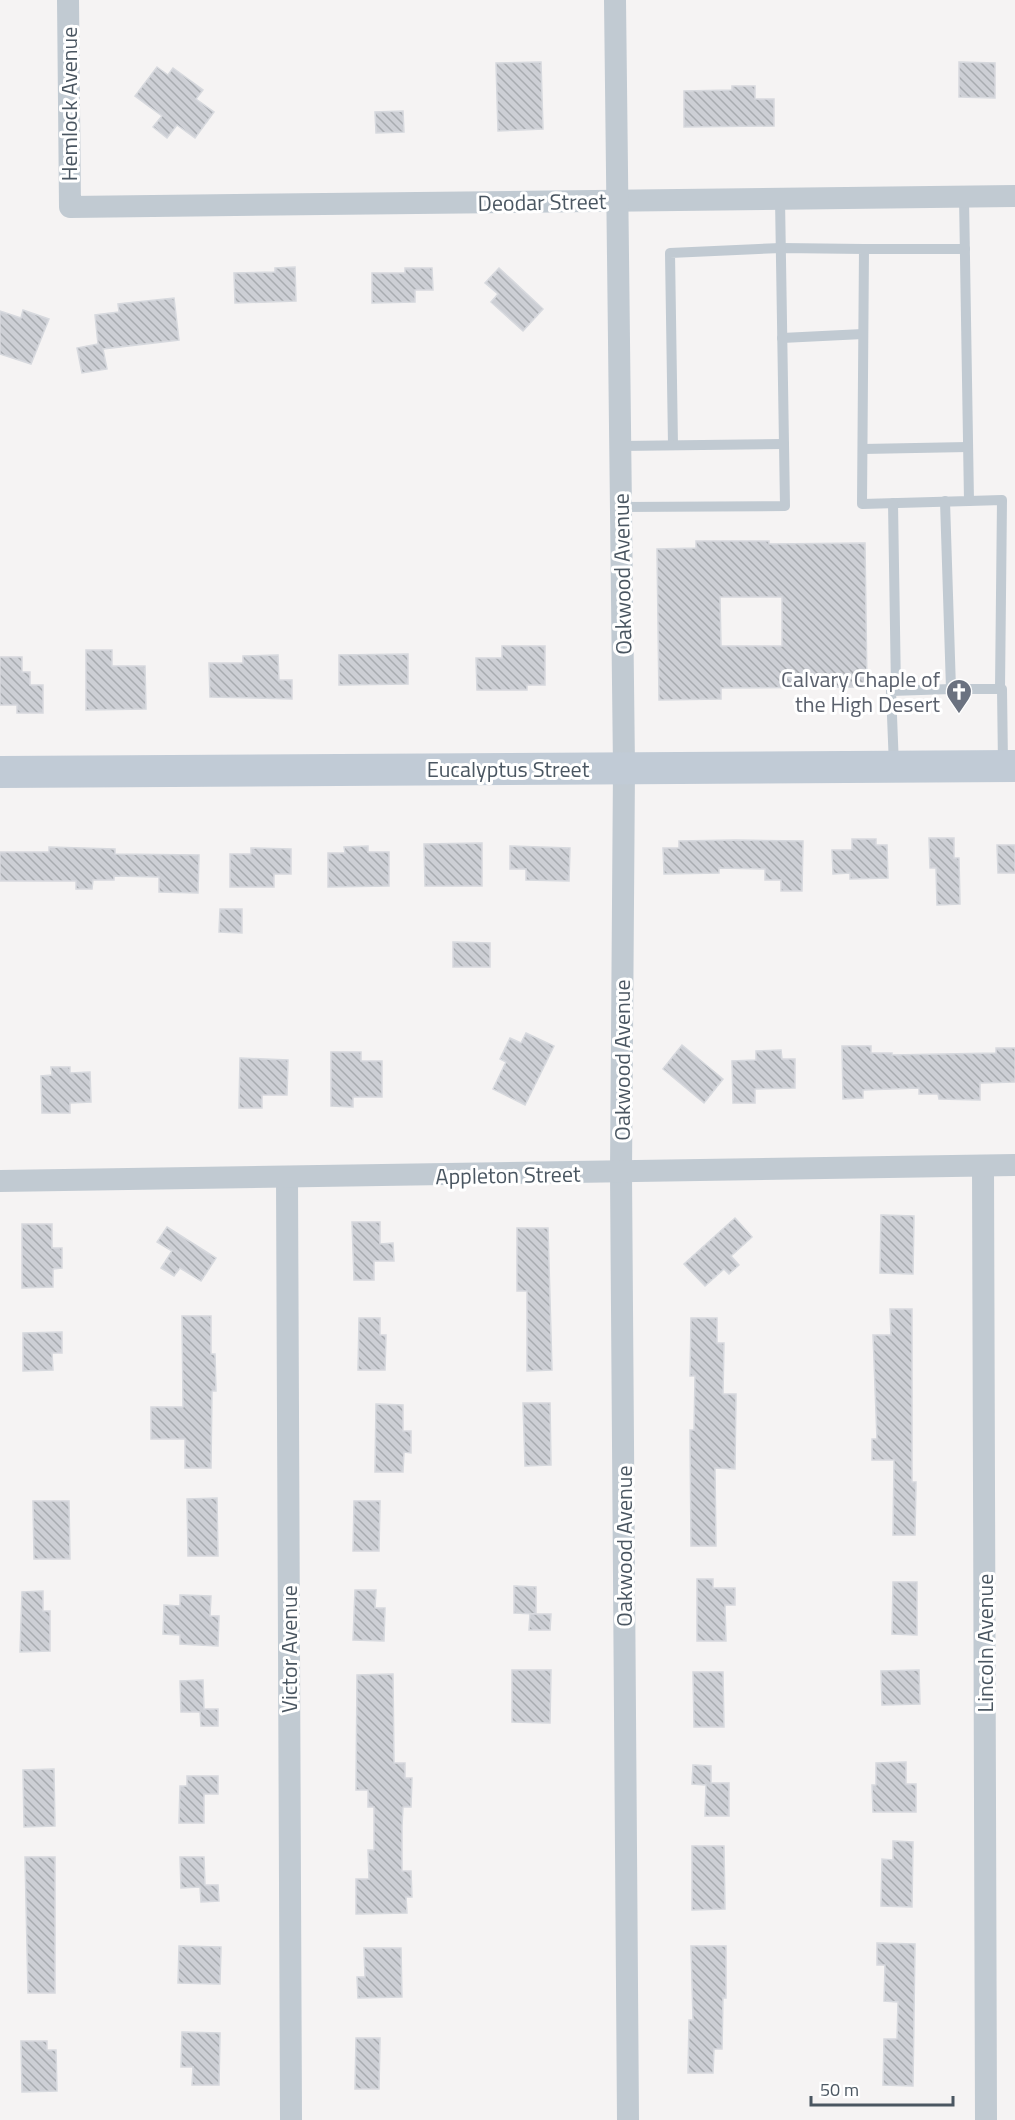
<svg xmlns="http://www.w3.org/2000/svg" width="1015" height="2120" viewBox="0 0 1015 2120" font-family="'Titillium Web',sans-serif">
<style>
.building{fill:url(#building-back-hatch);stroke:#d7d9de;stroke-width:1.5;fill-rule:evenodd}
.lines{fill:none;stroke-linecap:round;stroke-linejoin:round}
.service{stroke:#c1cad2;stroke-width:10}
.minor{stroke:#c1cad2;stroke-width:22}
.secondary{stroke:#c1cbd6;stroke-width:32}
.labels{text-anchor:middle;stroke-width:6;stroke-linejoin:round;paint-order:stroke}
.street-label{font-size:22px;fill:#4a5661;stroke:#fff}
.worship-label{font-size:22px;fill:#5b616d;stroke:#fff;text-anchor:end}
</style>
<defs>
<pattern id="building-back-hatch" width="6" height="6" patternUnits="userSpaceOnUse" patternTransform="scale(1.5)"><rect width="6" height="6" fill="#cdcfd5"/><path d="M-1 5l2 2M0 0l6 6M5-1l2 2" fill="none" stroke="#a8abb0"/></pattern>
</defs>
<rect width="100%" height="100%" fill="#f5f3f3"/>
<!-- building -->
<g class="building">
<polygon points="541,62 543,129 498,131 496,63"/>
<polygon points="959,62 995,63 995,98 959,97"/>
<polygon points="157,67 168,75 173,68 203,90 196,99 214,112 195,138 177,125 167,138 153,127 162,116 135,96"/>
<polygon points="732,86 755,86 755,99 774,99 774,126 684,127 684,91 732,90"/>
<polygon points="403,111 404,132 376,133 375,112"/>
<polygon points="295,267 296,301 235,303 234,273 275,272 275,268"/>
<polygon points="405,268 432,268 433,290 415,290 415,302 372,303 372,273 405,273"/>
<polygon points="499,268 543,309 523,331 491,302 498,294 485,283"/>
<polygon points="174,298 179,340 103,349 107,369 82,373 77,348 98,344 95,315 119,312 118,304"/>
<polygon points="23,310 49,319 31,364 0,354 0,311 21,318"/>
<path d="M696,541H769V544L865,543L867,687L721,688V699L659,700L657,549L696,548ZM720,597H782V646H721Z"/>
<polygon points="502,646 545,646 545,685 527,685 527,690 477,690 476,658 502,658"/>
<polygon points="86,650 112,650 112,666 145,666 146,709 86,710"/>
<polygon points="408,654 408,684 339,685 339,655"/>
<polygon points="278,655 279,680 292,680 292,699 210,697 209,663 243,663 243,656"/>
<polygon points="0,657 22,657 22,672 30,672 30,685 43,685 43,713 17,713 17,705 0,705"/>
<polygon points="929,838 954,838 954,858 959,858 960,904 937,905 936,868 930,868"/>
<polygon points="852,839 876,839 876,845 887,845 888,878 850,879 850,873 833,874 832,850 852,850"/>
<polygon points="736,840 803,841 802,891 781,891 781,880 765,880 765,869 719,868 719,873 664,874 663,848 679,848 679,841"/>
<polygon points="482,843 482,886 425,886 424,844"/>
<polygon points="997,845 1015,845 1015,873 998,873"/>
<polygon points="368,846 368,852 389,852 389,886 328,887 328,853 345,853 344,847"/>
<polygon points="510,846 570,848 569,881 526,880 526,869 510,869"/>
<polygon points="49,847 115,849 115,854 199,855 198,893 159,892 159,877 114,876 114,880 93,880 92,889 76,889 76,881 0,881 0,852 49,852"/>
<polygon points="251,848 291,849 291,874 274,874 274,887 230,887 230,854 251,854"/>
<polygon points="220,909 242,909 242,933 219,932"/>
<polygon points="453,942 490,943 490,967 453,967"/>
<polygon points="526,1033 554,1046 525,1105 493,1089 506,1062 500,1059 510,1038 521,1043"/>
<polygon points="682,1045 723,1079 704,1103 663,1069"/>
<polygon points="842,1046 871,1046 871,1053 892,1053 892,1055 996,1053 996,1048 1015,1048 1015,1082 980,1083 980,1100 939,1099 938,1094 919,1094 919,1088 863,1090 863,1098 843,1099"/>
<polygon points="781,1050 782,1059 795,1059 795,1088 755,1089 755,1103 733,1103 732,1061 756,1060 756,1051"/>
<polygon points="331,1052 361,1052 361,1061 382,1061 382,1097 353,1097 353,1107 331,1106"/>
<polygon points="240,1058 288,1060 287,1095 262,1095 262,1108 239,1108"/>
<polygon points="51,1067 70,1067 70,1073 90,1072 91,1102 70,1103 70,1113 42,1113 41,1076 52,1075"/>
<polygon points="881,1215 914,1216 913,1274 880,1273"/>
<polygon points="735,1218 752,1237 731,1256 739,1265 729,1274 724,1269 705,1286 684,1264"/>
<polygon points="352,1222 380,1222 380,1244 393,1243 394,1261 374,1261 374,1280 354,1280"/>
<polygon points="22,1224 52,1224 52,1248 62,1248 62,1268 53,1269 53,1287 22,1288"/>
<polygon points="167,1227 216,1258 201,1281 180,1268 174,1276 161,1268 172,1251 157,1242"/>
<polygon points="517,1228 548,1228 552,1370 527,1371 527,1291 517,1291"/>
<polygon points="890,1309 912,1309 912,1482 916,1482 915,1535 893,1535 894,1460 872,1460 872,1439 877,1439 873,1335 891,1335"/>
<polygon points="182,1316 211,1316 211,1354 215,1354 216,1391 212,1391 211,1468 185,1468 185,1439 151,1439 151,1407 183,1407"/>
<polygon points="359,1318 380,1318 380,1335 386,1335 385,1370 358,1370"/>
<polygon points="691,1318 717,1318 717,1343 724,1343 723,1394 736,1394 735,1469 715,1468 716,1546 691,1546 690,1430 694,1430 695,1376 690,1376"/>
<polygon points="62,1332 62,1353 52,1353 53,1370 23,1371 23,1333"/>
<polygon points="523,1403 550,1403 551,1465 525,1466"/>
<polygon points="376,1404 403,1405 403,1431 411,1431 411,1453 404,1452 403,1472 375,1472"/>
<polygon points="217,1498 218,1556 188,1556 187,1499"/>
<polygon points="33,1501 69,1501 70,1559 34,1559"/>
<polygon points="354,1501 380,1501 379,1551 353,1551"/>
<polygon points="697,1579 713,1579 713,1588 735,1588 735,1605 725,1605 726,1641 697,1641"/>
<polygon points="893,1582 917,1582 917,1635 892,1634"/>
<polygon points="514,1586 536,1587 536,1614 514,1613"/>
<polygon points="355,1590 376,1590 375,1608 385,1608 384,1641 353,1640"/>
<polygon points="43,1591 43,1611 50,1611 50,1651 20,1652 22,1592"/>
<polygon points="180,1595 211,1596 210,1616 219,1616 218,1646 180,1644 180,1635 163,1634 164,1605 180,1606"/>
<polygon points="530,1614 551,1614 550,1630 529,1630"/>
<polygon points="512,1670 551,1670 550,1723 512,1722"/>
<polygon points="919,1670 920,1704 882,1705 881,1671"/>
<polygon points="693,1672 723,1672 724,1727 694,1727"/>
<polygon points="393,1674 394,1763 405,1763 405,1778 412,1778 411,1807 403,1807 402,1826 402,1871 411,1871 412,1897 406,1897 407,1913 356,1914 356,1879 369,1879 368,1850 374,1850 374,1807 368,1807 368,1790 356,1790 357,1675"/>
<polygon points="203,1680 204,1709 218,1709 218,1726 201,1726 200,1712 181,1712 180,1681"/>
<polygon points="906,1762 906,1784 916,1784 916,1812 873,1812 872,1785 876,1785 876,1763"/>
<polygon points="693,1765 711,1766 711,1783 729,1783 729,1816 705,1816 706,1785 692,1784"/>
<polygon points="54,1769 55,1826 24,1827 23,1770"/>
<polygon points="187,1776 218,1776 218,1794 204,1794 204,1823 179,1823 180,1786 187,1786"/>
<polygon points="893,1841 913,1842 912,1907 881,1906 882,1859 893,1860"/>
<polygon points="692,1846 724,1846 725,1909 692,1910"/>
<polygon points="25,1857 55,1857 55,1993 28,1993"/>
<polygon points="180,1857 204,1857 205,1885 218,1885 219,1901 201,1902 200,1887 181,1888"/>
<polygon points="877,1943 915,1944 913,2086 883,2085 884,2039 897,2039 898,2002 884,2001 885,1965 877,1965"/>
<polygon points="179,1946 221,1947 220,1984 178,1983"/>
<polygon points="691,1946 726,1946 726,1998 723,1998 722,2049 714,2049 713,2073 688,2073 689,2020 693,2020"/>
<polygon points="364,1948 401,1948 402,1997 358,1998 357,1977 365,1977"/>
<polygon points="182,2032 220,2033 219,2085 192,2085 193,2067 181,2067"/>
<polygon points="356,2038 380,2038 379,2089 355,2089"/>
<polygon points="21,2041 47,2041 47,2050 56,2050 57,2091 22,2092"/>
</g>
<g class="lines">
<!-- service -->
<g class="service">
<polyline points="864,249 965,249"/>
<polyline points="782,338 863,334"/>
<polyline points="673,445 670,253 781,248 864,249 862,504 969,501 964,197"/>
<polyline points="620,446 784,444"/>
<polyline points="863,449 968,447"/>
<polyline points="945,501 951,689 1002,689 1003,764"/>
<polyline points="969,501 1002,500 1000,689"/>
<polyline points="893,503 896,690"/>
<polyline points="621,507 785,506 780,199"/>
<polyline points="894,766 891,691 951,689"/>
</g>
<!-- minor -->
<g class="minor">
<polyline points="68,0 70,207 1015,196"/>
<polyline points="615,0 624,768 621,1173 628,2120"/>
<polyline points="983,1166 986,2120"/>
<polyline points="287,1178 291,2120"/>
<polyline points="0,1181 1015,1165"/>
</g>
<!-- secondary -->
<polyline class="secondary" points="0,772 1015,766"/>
</g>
<!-- icons -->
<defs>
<symbol id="church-pin" viewBox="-11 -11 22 30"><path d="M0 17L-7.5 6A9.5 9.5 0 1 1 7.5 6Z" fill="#6b7280" stroke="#fff"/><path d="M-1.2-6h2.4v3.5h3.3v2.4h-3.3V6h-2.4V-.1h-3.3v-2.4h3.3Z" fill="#fff"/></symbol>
</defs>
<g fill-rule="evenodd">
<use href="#church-pin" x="944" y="677" width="30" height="40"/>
</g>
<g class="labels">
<!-- street labels -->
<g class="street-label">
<text transform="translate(69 104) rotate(-90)" y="8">Hemlock Avenue</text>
<text transform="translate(542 202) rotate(-1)" y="8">Deodar Street</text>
<text transform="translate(622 574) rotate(-91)" y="8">Oakwood Avenue</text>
<text x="508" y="777">Eucalyptus Street</text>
<text transform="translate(622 1060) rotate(-90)" y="8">Oakwood Avenue</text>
<text transform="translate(508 1175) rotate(-1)" y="8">Appleton Street</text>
<text transform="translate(624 1546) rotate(-90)" y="8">Oakwood Avenue</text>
<text transform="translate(985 1643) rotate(-90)" y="8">Lincoln Avenue</text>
<text transform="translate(289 1649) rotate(-90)" y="8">Victor Avenue</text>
</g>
<!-- worship labels -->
<g class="worship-label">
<text x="940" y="687">Calvary Chaple of<tspan x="940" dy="25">the High Desert</tspan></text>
</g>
</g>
<!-- scale -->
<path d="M811 2096v9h142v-9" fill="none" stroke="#4a5661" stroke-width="3"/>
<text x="820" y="2096" font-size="18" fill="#4a5661" stroke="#ffffff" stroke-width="4.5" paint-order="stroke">50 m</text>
</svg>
